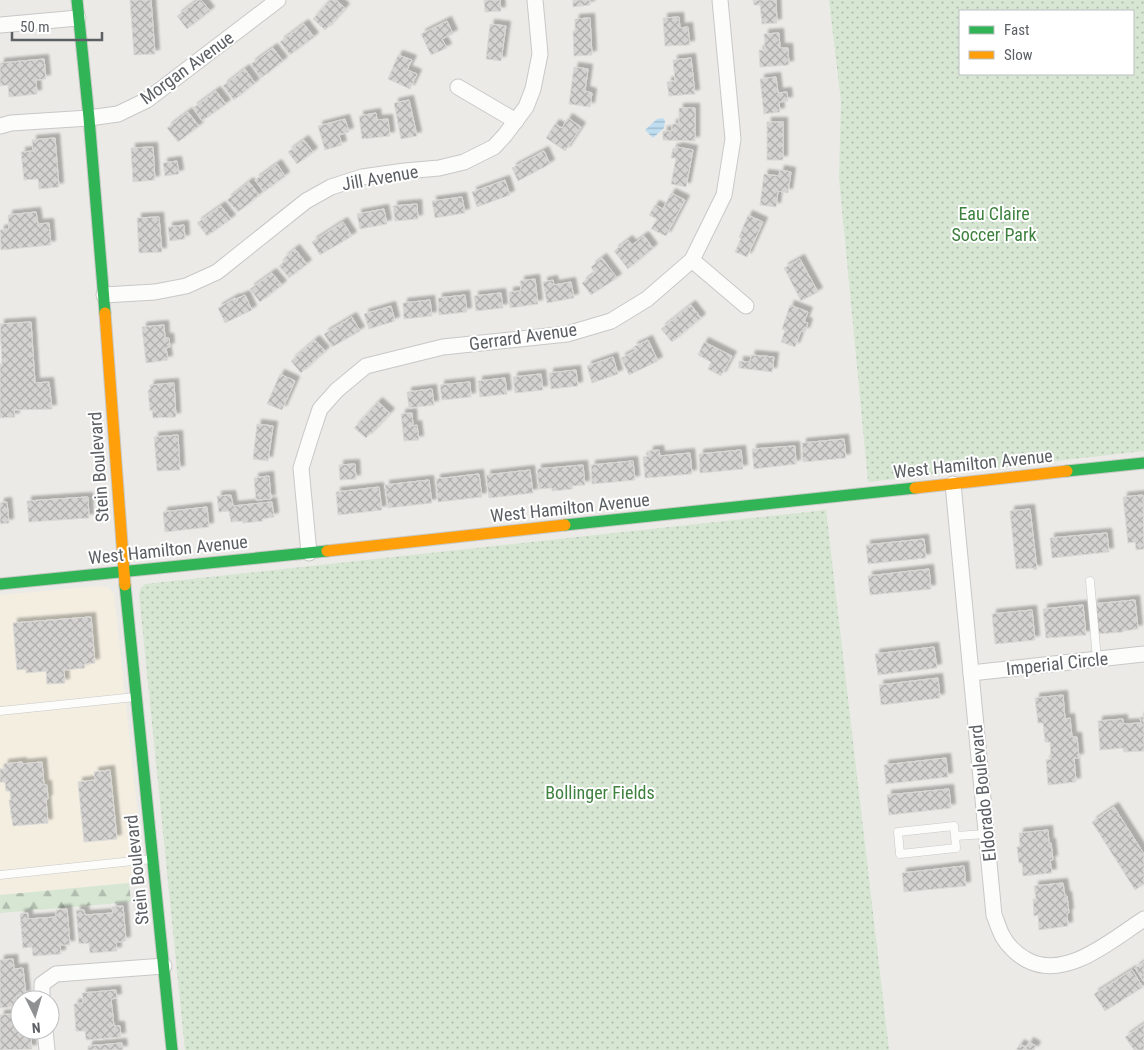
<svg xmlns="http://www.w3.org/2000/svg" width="1144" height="1050" viewBox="0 0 1144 1050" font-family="'Roboto Condensed',sans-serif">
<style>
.commercial{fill:#f3eee0}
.forest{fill:url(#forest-firs)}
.park{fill:url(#park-dots);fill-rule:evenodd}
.water{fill:url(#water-rules)}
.building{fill:url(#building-cross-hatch);stroke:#dad9d6;filter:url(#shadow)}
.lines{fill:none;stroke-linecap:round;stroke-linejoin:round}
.lane-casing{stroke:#c8c8c8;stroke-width:9}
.street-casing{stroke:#c8c8c8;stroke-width:17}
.fast-casing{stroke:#c8c8c7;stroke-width:13}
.slow-casing{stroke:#c8c8c7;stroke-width:13}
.lane{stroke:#fcfcfb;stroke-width:8}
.street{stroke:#fcfcfb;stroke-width:15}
.fast{stroke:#30b455;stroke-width:11}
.slow{stroke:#ff9f0a;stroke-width:11}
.labels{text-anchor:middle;stroke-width:4;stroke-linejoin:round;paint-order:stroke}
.street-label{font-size:18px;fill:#5c5f63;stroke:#fff}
.park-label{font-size:18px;fill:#3e803e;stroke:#fff}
</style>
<defs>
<pattern id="forest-firs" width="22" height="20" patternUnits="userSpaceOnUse" patternTransform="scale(1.25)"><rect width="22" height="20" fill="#d6e6d3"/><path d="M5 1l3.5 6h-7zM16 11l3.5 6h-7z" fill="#b1beaf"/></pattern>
<pattern id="park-dots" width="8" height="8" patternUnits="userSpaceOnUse" patternTransform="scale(1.25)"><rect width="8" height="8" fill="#d6e6d3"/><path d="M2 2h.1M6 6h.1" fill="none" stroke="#b1beaf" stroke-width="1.8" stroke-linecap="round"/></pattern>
<pattern id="water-rules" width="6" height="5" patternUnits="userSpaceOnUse" patternTransform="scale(1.25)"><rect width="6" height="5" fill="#beddf1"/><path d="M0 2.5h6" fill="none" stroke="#9eb6c7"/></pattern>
<pattern id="building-cross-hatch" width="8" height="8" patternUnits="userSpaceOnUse" patternTransform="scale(1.25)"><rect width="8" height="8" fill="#d4d3d1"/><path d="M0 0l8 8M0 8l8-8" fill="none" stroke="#afaead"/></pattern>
<filter id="shadow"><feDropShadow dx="4.5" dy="-4.5" stdDeviation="1" flood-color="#0004"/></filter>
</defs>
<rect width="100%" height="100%" fill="#ebeae6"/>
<!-- commercial -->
<polygon class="commercial" points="98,586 109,588 114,594 115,603 145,883 0,900 0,595"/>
<!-- forest -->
<polygon class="forest" points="129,883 131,902 0,913 0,895"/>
<!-- park -->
<g class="park">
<path d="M829,0H1144V451L868,482L839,178L841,102ZM960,11H1133V74H960Z"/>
<polygon points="826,510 889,1050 185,1050 139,594 141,588 145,584"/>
</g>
<!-- water -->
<polygon class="water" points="663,118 665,121 664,128 653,138 645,130 657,119"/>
<!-- building -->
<g class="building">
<polygon points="130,0 151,0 155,54 134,55"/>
<polygon points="198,0 201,0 210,11 187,29 177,16"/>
<polygon points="330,0 336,0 345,8 325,30 313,19"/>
<polygon points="484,0 500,0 501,11 485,12"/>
<polygon points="573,0 590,0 590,5 573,7"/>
<polygon points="753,0 776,0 777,23 762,24 760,5 754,5"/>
<polygon points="679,17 680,28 688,27 690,45 665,46 663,18"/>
<polygon points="590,18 592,55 574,56 573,31 575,31 575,19"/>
<polygon points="447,21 453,34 442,39 447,48 431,55 421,34"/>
<polygon points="304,24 314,37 290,55 280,42"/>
<polygon points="490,24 506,26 501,61 486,59"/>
<polygon points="779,33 780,48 788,48 789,65 760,67 759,50 765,50 764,34"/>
<polygon points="273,48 283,61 261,78 251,64"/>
<polygon points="398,55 412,60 407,70 417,74 410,89 388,79"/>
<polygon points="691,58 695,94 669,96 667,82 675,81 673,60"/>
<polygon points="44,59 46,79 36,80 37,94 9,97 8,85 0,86 0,63"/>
<polygon points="574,67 588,69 585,91 592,93 590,107 569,104"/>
<polygon points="245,69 255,83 234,100 223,86"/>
<polygon points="776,77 778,93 787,92 788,101 779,102 780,112 764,114 760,79"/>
<polygon points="216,91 226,104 202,121 193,108"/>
<polygon points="409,100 417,136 401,139 394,103"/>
<polygon points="679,108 695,108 695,141 663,140 663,131 672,131 672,124 679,124"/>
<polygon points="188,112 199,126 178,142 167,128"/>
<polygon points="376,113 377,120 388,119 390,136 362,139 359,116"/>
<polygon points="568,118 581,127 565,151 546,138 555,124 562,128"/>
<polygon points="345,119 349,132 339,135 342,145 325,150 318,126"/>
<rect x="767" y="122" width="16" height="38"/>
<polygon points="55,138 59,187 39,189 38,179 24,180 21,152 33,151 32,140"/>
<polygon points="304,140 313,152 297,164 288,152"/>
<polygon points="153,147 155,180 133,182 131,148"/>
<polygon points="677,147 693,150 686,187 671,184 676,158 671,158 673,148 677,149"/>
<polygon points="544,151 550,164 518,181 512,168"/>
<polygon points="177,161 179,174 165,176 163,163"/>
<polygon points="277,164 285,176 264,192 255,180"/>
<polygon points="780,170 791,172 788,193 778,191 776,207 760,205 764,174 779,176"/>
<polygon points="505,180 510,195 477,207 472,192"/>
<polygon points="249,182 259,195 238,212 227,200"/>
<polygon points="671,193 685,200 666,236 651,229 657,219 649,215 655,205 663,209"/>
<polygon points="462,197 465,213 435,218 432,201"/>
<polygon points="417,204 418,219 395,221 393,206"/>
<polygon points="221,206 231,219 207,236 197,223"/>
<polygon points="384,209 387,224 360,229 357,214"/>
<polygon points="36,212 38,224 49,223 51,245 1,250 0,230 9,229 8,215"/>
<polygon points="748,215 763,222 747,257 735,252 741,238 739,237"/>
<polygon points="159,217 162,252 139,253 137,218"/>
<polygon points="343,222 352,236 320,255 312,242"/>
<polygon points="184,225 185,239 170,241 168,227"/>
<polygon points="644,236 653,248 628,269 614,251 628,240 632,245"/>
<polygon points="295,249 307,264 289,278 279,266 285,261 283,259"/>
<polygon points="602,258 617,278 591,295 582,283 595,273 591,267"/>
<polygon points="800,259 818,292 801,301 784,268"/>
<polygon points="272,273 282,285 260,302 250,289"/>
<polygon points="535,279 538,304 510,308 509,292 521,291 520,281"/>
<polygon points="553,280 554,285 571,282 574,298 547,303 543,282"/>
<polygon points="501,293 503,308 476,311 474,296"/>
<polygon points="245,295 252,310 225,323 218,308 235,298 236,299"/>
<polygon points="465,295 467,312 439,315 438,298"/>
<polygon points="430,300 432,316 404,319 403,303"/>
<polygon points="691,305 701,318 672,342 661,329"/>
<polygon points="790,305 808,312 804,322 808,323 805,332 801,331 795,347 781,342 785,330 782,329"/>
<polygon points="391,306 395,321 369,329 364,314"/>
<polygon points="352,317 360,331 332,347 324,334"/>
<polygon points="31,322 35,383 49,382 52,409 14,410 15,417 0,418 0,364 2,364 0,324"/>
<polygon points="164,325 165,338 169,338 170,347 166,348 168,360 146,363 142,327"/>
<polygon points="315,340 325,351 301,373 291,361"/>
<polygon points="648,340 658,361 629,375 621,358 635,351 633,347"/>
<polygon points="704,342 732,356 721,376 708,369 711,362 698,355"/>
<polygon points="751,355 774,357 772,372 739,368 739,361 750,362"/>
<polygon points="613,357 618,374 592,383 587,366"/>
<polygon points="576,370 578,386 551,389 549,373"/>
<polygon points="280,374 295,381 282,410 267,404"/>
<polygon points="541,374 543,390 515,393 513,377"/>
<polygon points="505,378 507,394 480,397 478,381"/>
<polygon points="470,382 471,397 442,400 440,385"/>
<polygon points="174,383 176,417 153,418 152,410 150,411 148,390 150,390 150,385"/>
<polygon points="432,389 434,405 409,408 407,392"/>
<polygon points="378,402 390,413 366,438 354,428"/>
<polygon points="412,413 413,426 417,425 419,440 404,441 401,414"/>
<polygon points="257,424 273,426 268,461 253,459"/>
<polygon points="178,435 180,470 157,471 154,437"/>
<polygon points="844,439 846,458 803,462 802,443"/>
<polygon points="795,446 796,464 754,469 752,449"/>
<polygon points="659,450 660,456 690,453 692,474 645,478 643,457 649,456 649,451"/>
<polygon points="741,450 743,469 700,473 699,454"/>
<polygon points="633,461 635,480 592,484 591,465"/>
<polygon points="355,464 356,479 340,480 339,465"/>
<polygon points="583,465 585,485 572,486 572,489 552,491 552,488 539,489 537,469"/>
<polygon points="530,470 533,493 489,498 486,475"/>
<polygon points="479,474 482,497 438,502 436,479"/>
<polygon points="269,476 271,499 256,500 254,478"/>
<polygon points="429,480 432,503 388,508 385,485"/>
<polygon points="379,487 382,510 338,515 336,492"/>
<polygon points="231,495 233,506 272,502 274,517 262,519 263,521 243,523 242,521 231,522 229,511 219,512 217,496"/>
<polygon points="1143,495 1144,549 1136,550 1135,542 1128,543 1123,497"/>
<polygon points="88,497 89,518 29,522 27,501"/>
<polygon points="7,502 9,523 0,524 0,503"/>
<polygon points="207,507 209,527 165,532 163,512"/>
<polygon points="1030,509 1037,569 1034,570 1033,568 1016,569 1010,511"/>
<polygon points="1107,533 1109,552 1052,558 1050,538"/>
<polygon points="924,539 926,558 868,564 866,545"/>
<polygon points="929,569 931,589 870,595 868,576"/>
<polygon points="1135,600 1138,629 1123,631 1123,632 1097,634 1093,604"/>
<polygon points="1083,605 1086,635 1046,638 1043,609"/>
<polygon points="1032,610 1035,640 995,644 992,614"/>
<polygon points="91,617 95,663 84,664 85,668 64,670 65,683 47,684 46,671 26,673 26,669 17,670 13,623"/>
<polygon points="934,647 937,668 878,675 875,654"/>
<polygon points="938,678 940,698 881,705 879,685"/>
<polygon points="1063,695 1065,719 1070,718 1072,737 1077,737 1079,758 1074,758 1076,782 1048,785 1046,760 1051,759 1050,742 1045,742 1043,723 1038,723 1035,698"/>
<polygon points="1140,717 1144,717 1144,751 1124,752 1123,748 1100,750 1098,721 1123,719 1123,724 1141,723"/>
<polygon points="946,758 948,777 886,784 884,765"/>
<polygon points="22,762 22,764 42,762 44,785 47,785 48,799 46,800 48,823 13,826 9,800 11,800 10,791 6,791 5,782 0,782 0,769 4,769 4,764"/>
<polygon points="110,770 117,839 84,842 78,782 95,780 94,772"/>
<polygon points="949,789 951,808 889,815 887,795"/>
<polygon points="1114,807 1144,854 1144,884 1135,890 1092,822"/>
<polygon points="1048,830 1049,843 1051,843 1053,860 1050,860 1052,873 1023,876 1022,863 1019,863 1017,847 1020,846 1019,833"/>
<polygon points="964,866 966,886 904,892 902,873"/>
<polygon points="1063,883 1065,896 1067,896 1069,913 1067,913 1068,926 1039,930 1038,915 1034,916 1033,899 1036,899 1034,886"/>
<polygon points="123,906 126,941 116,942 117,951 90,953 89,943 79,944 76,910 84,910 85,915 113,913 112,907"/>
<polygon points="67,909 70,945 60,945 61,954 33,956 32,947 23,948 20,914 28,913 28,919 56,917 56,910"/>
<polygon points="13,959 14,969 23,968 26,995 16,996 17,1006 0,1008 0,960"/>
<polygon points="1144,962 1144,982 1135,968"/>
<polygon points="1132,970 1143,987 1105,1011 1094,994"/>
<polygon points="116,990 117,998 111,999 114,1026 120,1026 121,1037 86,1040 85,1031 76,1031 74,1004 83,1003 82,993"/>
<polygon points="20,1013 20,1030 30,1030 32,1049 0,1050 0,1015"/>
<polygon points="1144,1024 1144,1050 1134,1050 1125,1037"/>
<polygon points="1029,1042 1036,1046 1034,1050 1016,1050 1020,1044 1026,1048"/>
<polygon points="122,1043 123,1050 88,1050 88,1046"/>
</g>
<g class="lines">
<defs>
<g id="lane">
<polyline points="1090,581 1097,659"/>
<polyline points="0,711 135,697"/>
<polyline points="955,836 956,848 900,854 898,832 954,826 955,836 987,834"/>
<polyline points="0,875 152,859"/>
</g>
<g id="street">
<polyline points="0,25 78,18"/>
<polyline points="458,87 516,121"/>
<polyline points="0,126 11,123 89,118 118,114 147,100 278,0"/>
<polyline points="692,260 746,306"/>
<polyline points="104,295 155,292 186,286 217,272 306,201 331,187 362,177 405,171 439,168 464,162 494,147 505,135 526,107 533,89 540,54 535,0"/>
<path d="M953,484L994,915C997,922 999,930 1003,937C1008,946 1018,955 1027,960C1066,981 1113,939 1144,919"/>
<polyline points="309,553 301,468 311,436 320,409 337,390 366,366 443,347 567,334 611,321 647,299 692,260 724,195 733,139 720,0"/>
<polyline points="971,673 1144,654"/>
<polyline points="42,1000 42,984 56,974 164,966"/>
<polyline points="45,1030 47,1050"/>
</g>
<g id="fast">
<polyline points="77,0 89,118 105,313"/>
<polyline points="1067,471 1144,463"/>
<polyline points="565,525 915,488"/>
<polyline points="0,584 327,551"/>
<polyline points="125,585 172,1050"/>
</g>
<g id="slow">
<polyline points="105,313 125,585"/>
<polyline points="915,488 1067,471"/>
<polyline points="327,551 565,525"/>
</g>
</defs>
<!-- lane casing -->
<use href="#lane" class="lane-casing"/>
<!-- street casing -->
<use href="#street" class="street-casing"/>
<!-- fast casing -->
<use href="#fast" class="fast-casing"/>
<!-- slow casing -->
<use href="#slow" class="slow-casing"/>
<!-- lane -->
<use href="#lane" class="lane"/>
<!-- street -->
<use href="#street" class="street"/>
<!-- fast -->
<use href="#fast" class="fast"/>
<!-- slow -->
<use href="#slow" class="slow"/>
</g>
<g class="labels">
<!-- street labels -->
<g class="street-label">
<text transform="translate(187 68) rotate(-36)" y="6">Morgan Avenue</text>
<text transform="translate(380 178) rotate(-10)" y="6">Jill Avenue</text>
<text transform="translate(523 337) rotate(-8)" y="6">Gerrard Avenue</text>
<text transform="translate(973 464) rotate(-6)" y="6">West Hamilton Avenue</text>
<text transform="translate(99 467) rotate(-94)" y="6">Stein Boulevard</text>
<text transform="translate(570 508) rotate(-6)" y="6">West Hamilton Avenue</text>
<text transform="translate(168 550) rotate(-6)" y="6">West Hamilton Avenue</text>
<text transform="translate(1057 664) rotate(-6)" y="6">Imperial Circle</text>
<text transform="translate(983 793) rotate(-96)" y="6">Eldorado Boulevard</text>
<text transform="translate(137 870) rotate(-96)" y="6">Stein Boulevard</text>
</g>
<!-- park labels -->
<g class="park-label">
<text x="994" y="220">Eau Claire<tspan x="994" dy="21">Soccer Park</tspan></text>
<text x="600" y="799">Bollinger Fields</text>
</g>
</g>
<!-- legend -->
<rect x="959" y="10" width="175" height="65" fill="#ffffff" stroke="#bebfc1"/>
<rect x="969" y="26" width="25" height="8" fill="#30b455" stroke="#bebfc1"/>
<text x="1004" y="35" font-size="15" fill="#5c5f63">Fast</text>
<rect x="969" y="51" width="25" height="8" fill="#ff9f0a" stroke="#bebfc1"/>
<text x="1004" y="60" font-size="15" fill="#5c5f63">Slow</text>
<!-- north arrow -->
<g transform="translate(35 1015) rotate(175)"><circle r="24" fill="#ffffff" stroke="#bebfc1"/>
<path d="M0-4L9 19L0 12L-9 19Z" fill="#8e9091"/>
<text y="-8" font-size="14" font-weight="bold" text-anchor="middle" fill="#5c5f63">N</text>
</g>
<!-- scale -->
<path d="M12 32v8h90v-8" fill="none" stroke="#5c5f63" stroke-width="2.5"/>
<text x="20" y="32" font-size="15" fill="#5c5f63" stroke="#ffffff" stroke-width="4" paint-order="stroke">50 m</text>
</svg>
